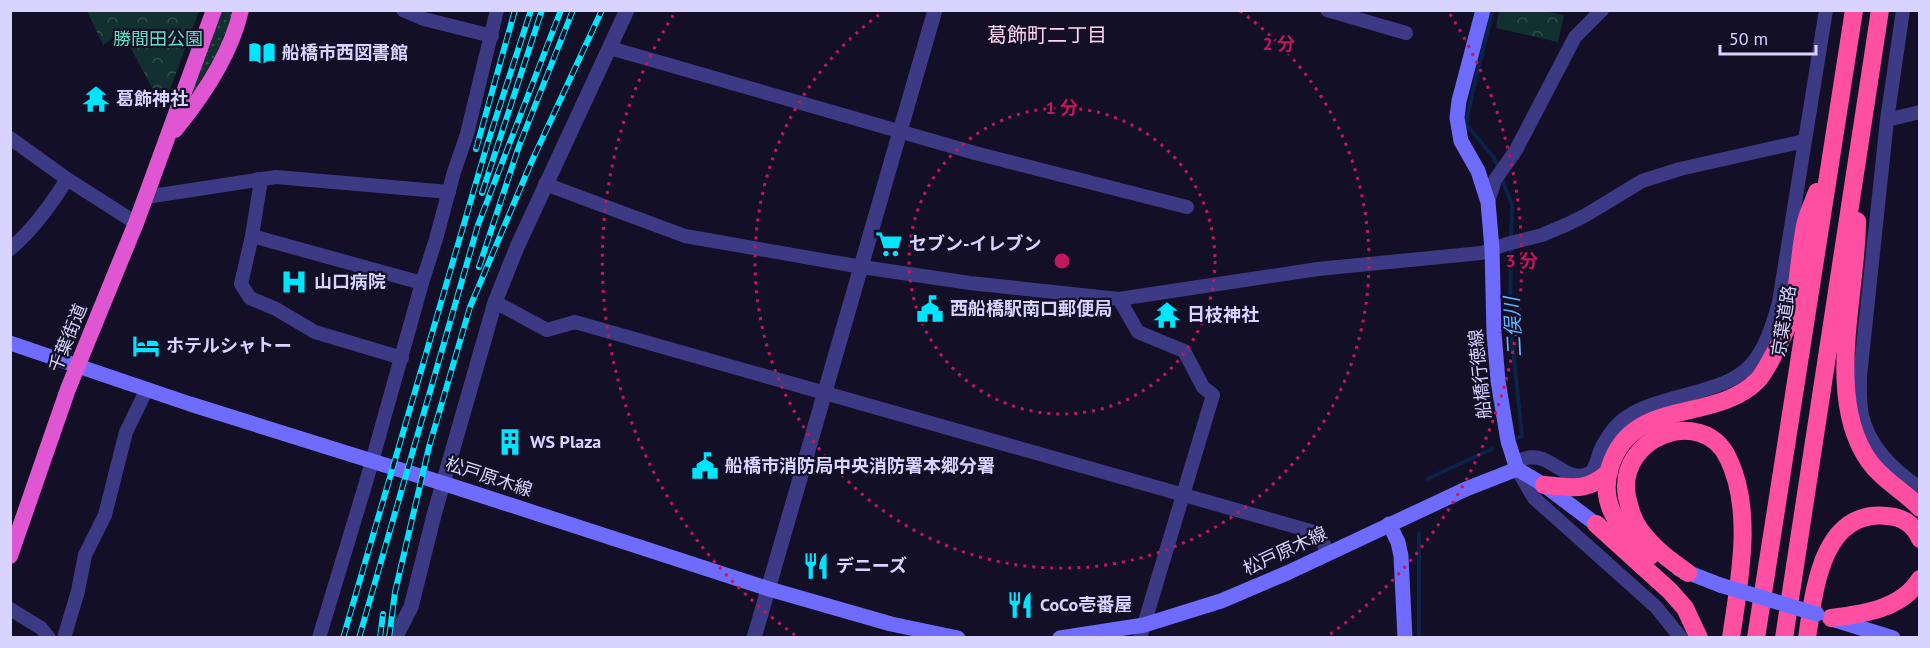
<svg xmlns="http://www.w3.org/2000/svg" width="1930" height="648" viewBox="0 0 1930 648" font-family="'PT Sans','Noto Sans JP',sans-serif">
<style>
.grass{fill:url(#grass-dots)}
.park{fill:url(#park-crowns)}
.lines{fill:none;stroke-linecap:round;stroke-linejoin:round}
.stream{stroke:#0c2248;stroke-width:4}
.minor{stroke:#3d3a85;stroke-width:14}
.tertiary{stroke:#3d3a85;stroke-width:15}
.secondary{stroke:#6f6bff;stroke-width:15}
.trunk{stroke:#e055d1;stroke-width:16}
.motorway{stroke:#ff4fa3;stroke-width:18}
.rail-casing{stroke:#00e5ff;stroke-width:6}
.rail{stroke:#130f26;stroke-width:4;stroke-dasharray:11;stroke-linecap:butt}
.secondary-bridge{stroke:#6f6bff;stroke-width:15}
.ring{fill:none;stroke:#c2185b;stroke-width:3;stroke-dasharray:3 6}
.labels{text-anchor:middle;stroke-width:4.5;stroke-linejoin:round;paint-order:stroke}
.park-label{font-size:18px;fill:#5fe0c0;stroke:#130f26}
.poi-label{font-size:18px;font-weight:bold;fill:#d9d4ff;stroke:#130f26;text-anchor:start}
.street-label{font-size:18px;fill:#d9d4ff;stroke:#130f26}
.neighbourhood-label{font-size:20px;fill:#ffd6f0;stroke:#130f26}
.water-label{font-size:20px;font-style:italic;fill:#62b6ff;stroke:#130f26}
.centre{fill:#c2185b;stroke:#130f26;stroke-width:3}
.ring-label{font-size:18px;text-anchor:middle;font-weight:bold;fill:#c2185b;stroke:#130f26;stroke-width:4.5;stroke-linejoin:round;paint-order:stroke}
</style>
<defs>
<pattern id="grass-dots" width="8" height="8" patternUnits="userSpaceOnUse" patternTransform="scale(1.5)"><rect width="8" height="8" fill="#12302f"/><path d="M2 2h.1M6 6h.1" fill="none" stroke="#344d4e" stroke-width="1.8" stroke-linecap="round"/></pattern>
<pattern id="park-crowns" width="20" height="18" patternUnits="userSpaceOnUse" patternTransform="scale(1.5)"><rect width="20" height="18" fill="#12302f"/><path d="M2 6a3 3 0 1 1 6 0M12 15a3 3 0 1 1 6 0" fill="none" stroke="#344d4e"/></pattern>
</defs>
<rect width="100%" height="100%" fill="#130f26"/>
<!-- grass -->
<polygon class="grass" points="221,11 234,11 216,55 193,93 191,92"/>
<!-- park -->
<g class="park">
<polygon points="87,11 199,11 163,108 122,32 103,45"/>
<polygon points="1499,11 1544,11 1564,15 1558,42 1496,28"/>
</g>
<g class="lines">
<!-- stream -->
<g class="stream">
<polyline points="1493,10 1473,90 1466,124 1494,158 1499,170"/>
<polyline points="1501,177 1512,204 1511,240"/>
<polyline points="1511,247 1510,320 1522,436 1515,439"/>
<polyline points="1427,479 1492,449"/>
<polyline points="1419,533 1419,638"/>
</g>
<!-- minor -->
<g class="minor">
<polyline points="403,10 424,19 492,36"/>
<polyline points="1327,10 1406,33"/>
<polyline points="610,48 975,153 1187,207"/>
<path d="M1920,112L1887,120L1860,376C1860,389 1859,402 1862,415C1869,447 1893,470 1920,488"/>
<polyline points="1887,120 1903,10"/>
<polyline points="10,138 67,179 136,223"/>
<polyline points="258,179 260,186 252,236 241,284 250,298 276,309 315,332 402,358"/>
<polyline points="545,184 685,236 862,267 970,283 1119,299 1318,269 1481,253 1507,244 1542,235 1568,224 1586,215 1642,181 1680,169 1804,141"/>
<polyline points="146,197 276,177 449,192"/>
<polyline points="1488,202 1495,180 1516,150 1575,37 1602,10"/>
<polyline points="252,236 422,283"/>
<path d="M10,249C34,229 51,205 67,179"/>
<polyline points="1119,299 1138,332 1184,351 1203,387 1213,395 1140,638"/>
<polyline points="495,302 547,330 575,322 1314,532 1321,539 1328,553"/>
<polyline points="10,609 41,628 49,638"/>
<polyline points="64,638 78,591 85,555 105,515 126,432 147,389"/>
<polyline points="319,638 367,479 422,283 436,239 454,172 467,134 497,10"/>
<path d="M1681,638L1656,607L1534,498L1517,469L1518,462C1547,443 1564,487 1590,473C1596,469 1598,455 1601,449C1607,437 1616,424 1627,417C1641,407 1658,403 1674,398C1743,380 1759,375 1779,302L1826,10"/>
</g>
<!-- tertiary -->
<g class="tertiary">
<polyline points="395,638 411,607 434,515 495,302 517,247 627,10"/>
<polyline points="754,638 935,10"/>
</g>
<!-- secondary -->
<g class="secondary">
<polyline points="1483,10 1459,101 1457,118 1461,141 1478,171 1488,202 1492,249 1494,333 1498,381 1508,441 1517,469 1544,485 1605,531"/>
<polyline points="10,343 190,404 455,487 769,589 891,624 958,638"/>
<polyline points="1389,524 1398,542 1401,556 1405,638"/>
<polyline points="1679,569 1720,585"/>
<polyline points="1832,619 1893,638"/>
<polyline points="1060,638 1144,625 1221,601 1287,573 1466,489 1517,469"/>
</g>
<!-- trunk -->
<g class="trunk">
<path d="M175,130C203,96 231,54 241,10"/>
<polyline points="10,556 68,389 136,223 214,10"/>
</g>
<!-- motorway -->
<g class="motorway">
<path d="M1857,221C1857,294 1824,397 1869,461C1882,480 1904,491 1920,508"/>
<path d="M1544,485C1572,487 1586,493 1609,472"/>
<polyline points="1596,524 1670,591 1685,608 1699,638"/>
<path d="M1650,556C1623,530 1597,508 1610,467C1632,396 1713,424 1757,381C1764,374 1769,363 1774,354C1782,339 1791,321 1794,303C1799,278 1800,252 1805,226C1807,215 1813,203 1817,192"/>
<path d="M1688,573C1671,561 1653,548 1641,531C1633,521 1630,509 1627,497C1616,436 1703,405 1728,458C1754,511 1739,582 1731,638"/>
<path d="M1831,618C1863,614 1902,609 1920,579"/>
<polyline points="1756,638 1854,10"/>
<polyline points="1784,638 1880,10"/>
<path d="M1807,638C1814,592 1821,509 1887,516C1902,517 1914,524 1920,539"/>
</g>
<defs>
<g id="rail">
<polyline points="476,149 515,10"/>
<polyline points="482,193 542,10"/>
<polyline points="479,267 519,146 573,10"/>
<polyline points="343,638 487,145 531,10"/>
<polyline points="359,638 478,225 561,10"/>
<polyline points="380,638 383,614"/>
<polyline points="389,638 395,592 429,447 470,307 531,163 602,10"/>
</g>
</defs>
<!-- rail casing -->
<use href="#rail" class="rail-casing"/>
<!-- rail -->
<use href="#rail" class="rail"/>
<!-- secondary-bridge -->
<polyline class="secondary-bridge" points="1720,585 1817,614"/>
</g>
<!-- distance rings -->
<g class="ring">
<circle cx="1062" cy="261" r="153"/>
<path d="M1240 11A307 307 0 1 1 884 11"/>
<path d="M795 635A460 460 0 0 1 674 14M1450 14A460 460 0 0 1 1329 635"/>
</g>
<!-- icons -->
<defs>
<symbol id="library-bare" viewBox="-9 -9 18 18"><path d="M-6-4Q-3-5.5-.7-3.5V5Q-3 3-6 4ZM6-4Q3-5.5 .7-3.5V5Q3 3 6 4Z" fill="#00e5ff" stroke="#130f26" stroke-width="2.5" paint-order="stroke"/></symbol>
<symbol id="temple-bare" viewBox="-9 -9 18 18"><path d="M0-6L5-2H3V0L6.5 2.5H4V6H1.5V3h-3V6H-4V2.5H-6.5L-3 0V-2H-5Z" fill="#00e5ff" stroke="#130f26" stroke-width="2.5" paint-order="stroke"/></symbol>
<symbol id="supermarket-bare" viewBox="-9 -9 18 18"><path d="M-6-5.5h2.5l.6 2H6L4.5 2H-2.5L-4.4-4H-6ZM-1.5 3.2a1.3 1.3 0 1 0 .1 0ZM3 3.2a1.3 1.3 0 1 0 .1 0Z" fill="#00e5ff" stroke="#130f26" stroke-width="2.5" paint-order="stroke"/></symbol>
<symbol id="hospital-bare" viewBox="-9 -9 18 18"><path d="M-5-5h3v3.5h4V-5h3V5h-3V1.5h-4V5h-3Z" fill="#00e5ff" stroke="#130f26" stroke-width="2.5" paint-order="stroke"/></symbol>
<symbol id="civic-bare" viewBox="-9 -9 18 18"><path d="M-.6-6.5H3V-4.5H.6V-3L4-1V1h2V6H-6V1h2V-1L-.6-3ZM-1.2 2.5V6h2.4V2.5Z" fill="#00e5ff" stroke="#130f26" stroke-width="2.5" paint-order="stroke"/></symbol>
<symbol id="hotel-bare" viewBox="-9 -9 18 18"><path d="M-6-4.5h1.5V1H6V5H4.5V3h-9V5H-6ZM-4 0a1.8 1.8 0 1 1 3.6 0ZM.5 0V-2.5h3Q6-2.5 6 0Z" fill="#00e5ff" stroke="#130f26" stroke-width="2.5" paint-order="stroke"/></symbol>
<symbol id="building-bare" viewBox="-9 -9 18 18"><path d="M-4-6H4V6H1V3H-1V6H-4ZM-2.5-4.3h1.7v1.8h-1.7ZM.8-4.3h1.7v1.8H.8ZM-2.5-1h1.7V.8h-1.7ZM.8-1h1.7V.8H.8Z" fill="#00e5ff" stroke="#130f26" stroke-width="2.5" paint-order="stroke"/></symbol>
<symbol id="restaurant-bare" viewBox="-9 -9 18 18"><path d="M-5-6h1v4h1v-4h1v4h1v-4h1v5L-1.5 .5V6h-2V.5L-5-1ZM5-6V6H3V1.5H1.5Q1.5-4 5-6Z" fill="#00e5ff" stroke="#130f26" stroke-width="2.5" paint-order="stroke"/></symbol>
</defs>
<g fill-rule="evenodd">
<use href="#library-bare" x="243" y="34" width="38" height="38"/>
<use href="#temple-bare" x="77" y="80" width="38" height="38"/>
<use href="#supermarket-bare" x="870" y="225" width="38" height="38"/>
<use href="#hospital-bare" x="275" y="263" width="38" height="38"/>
<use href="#civic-bare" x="911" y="290" width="38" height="38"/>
<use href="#temple-bare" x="1148" y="296" width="38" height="38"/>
<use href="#hotel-bare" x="127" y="327" width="38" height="38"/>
<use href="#building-bare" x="491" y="423" width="38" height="38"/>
<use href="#civic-bare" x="686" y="447" width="38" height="38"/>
<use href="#restaurant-bare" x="797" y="547" width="38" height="38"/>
<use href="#restaurant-bare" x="1001" y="586" width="38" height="38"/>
</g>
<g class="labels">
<!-- park labels -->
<g class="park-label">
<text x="158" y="45">勝間田公園</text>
</g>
<!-- poi labels -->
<g class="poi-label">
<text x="282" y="59">船橋市西図書館</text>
<text x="116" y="105">葛飾神社</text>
<text x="909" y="250">セブン-イレブン</text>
<text x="314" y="288">山口病院</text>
<text x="950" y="315">西船橋駅南口郵便局</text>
<text x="1187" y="321">日枝神社</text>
<text x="166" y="352">ホテルシャトー</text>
<text x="530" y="448">WS Plaza</text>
<text x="725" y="472">船橋市消防局中央消防署本郷分署</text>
<text x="836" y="572">デニーズ</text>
<text x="1040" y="611">CoCo壱番屋</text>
</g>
<!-- street labels -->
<g class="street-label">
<text transform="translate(1784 321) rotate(-81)" y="6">京葉道路</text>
<text transform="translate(68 338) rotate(-68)" y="6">千葉街道</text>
<text transform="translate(1480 374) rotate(-96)" y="6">船橋行徳線</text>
<text transform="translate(489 477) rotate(18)" y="6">松戸原木線</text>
<text transform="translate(1285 551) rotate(-25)" y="6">松戸原木線</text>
</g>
<!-- neighbourhood labels -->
<g class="neighbourhood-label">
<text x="1047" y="42">葛飾町二丁目</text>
</g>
<!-- water labels -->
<g class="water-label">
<text transform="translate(1513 327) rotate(-93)" y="7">二俣川</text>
</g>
</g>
<circle cx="1062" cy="261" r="9" class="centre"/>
<g class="ring-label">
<text x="1279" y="50">2 分</text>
<text x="1062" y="114">1 分</text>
<text x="1522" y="267">3 分</text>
</g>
<!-- border -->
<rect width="1930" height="648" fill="none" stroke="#d9d4ff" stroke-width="24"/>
<!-- scale -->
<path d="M1720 45v9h96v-9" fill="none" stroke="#d9d4ff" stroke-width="3"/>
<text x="1729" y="45" font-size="18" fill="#d9d4ff" stroke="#130f26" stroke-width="4.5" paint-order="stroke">50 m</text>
</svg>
